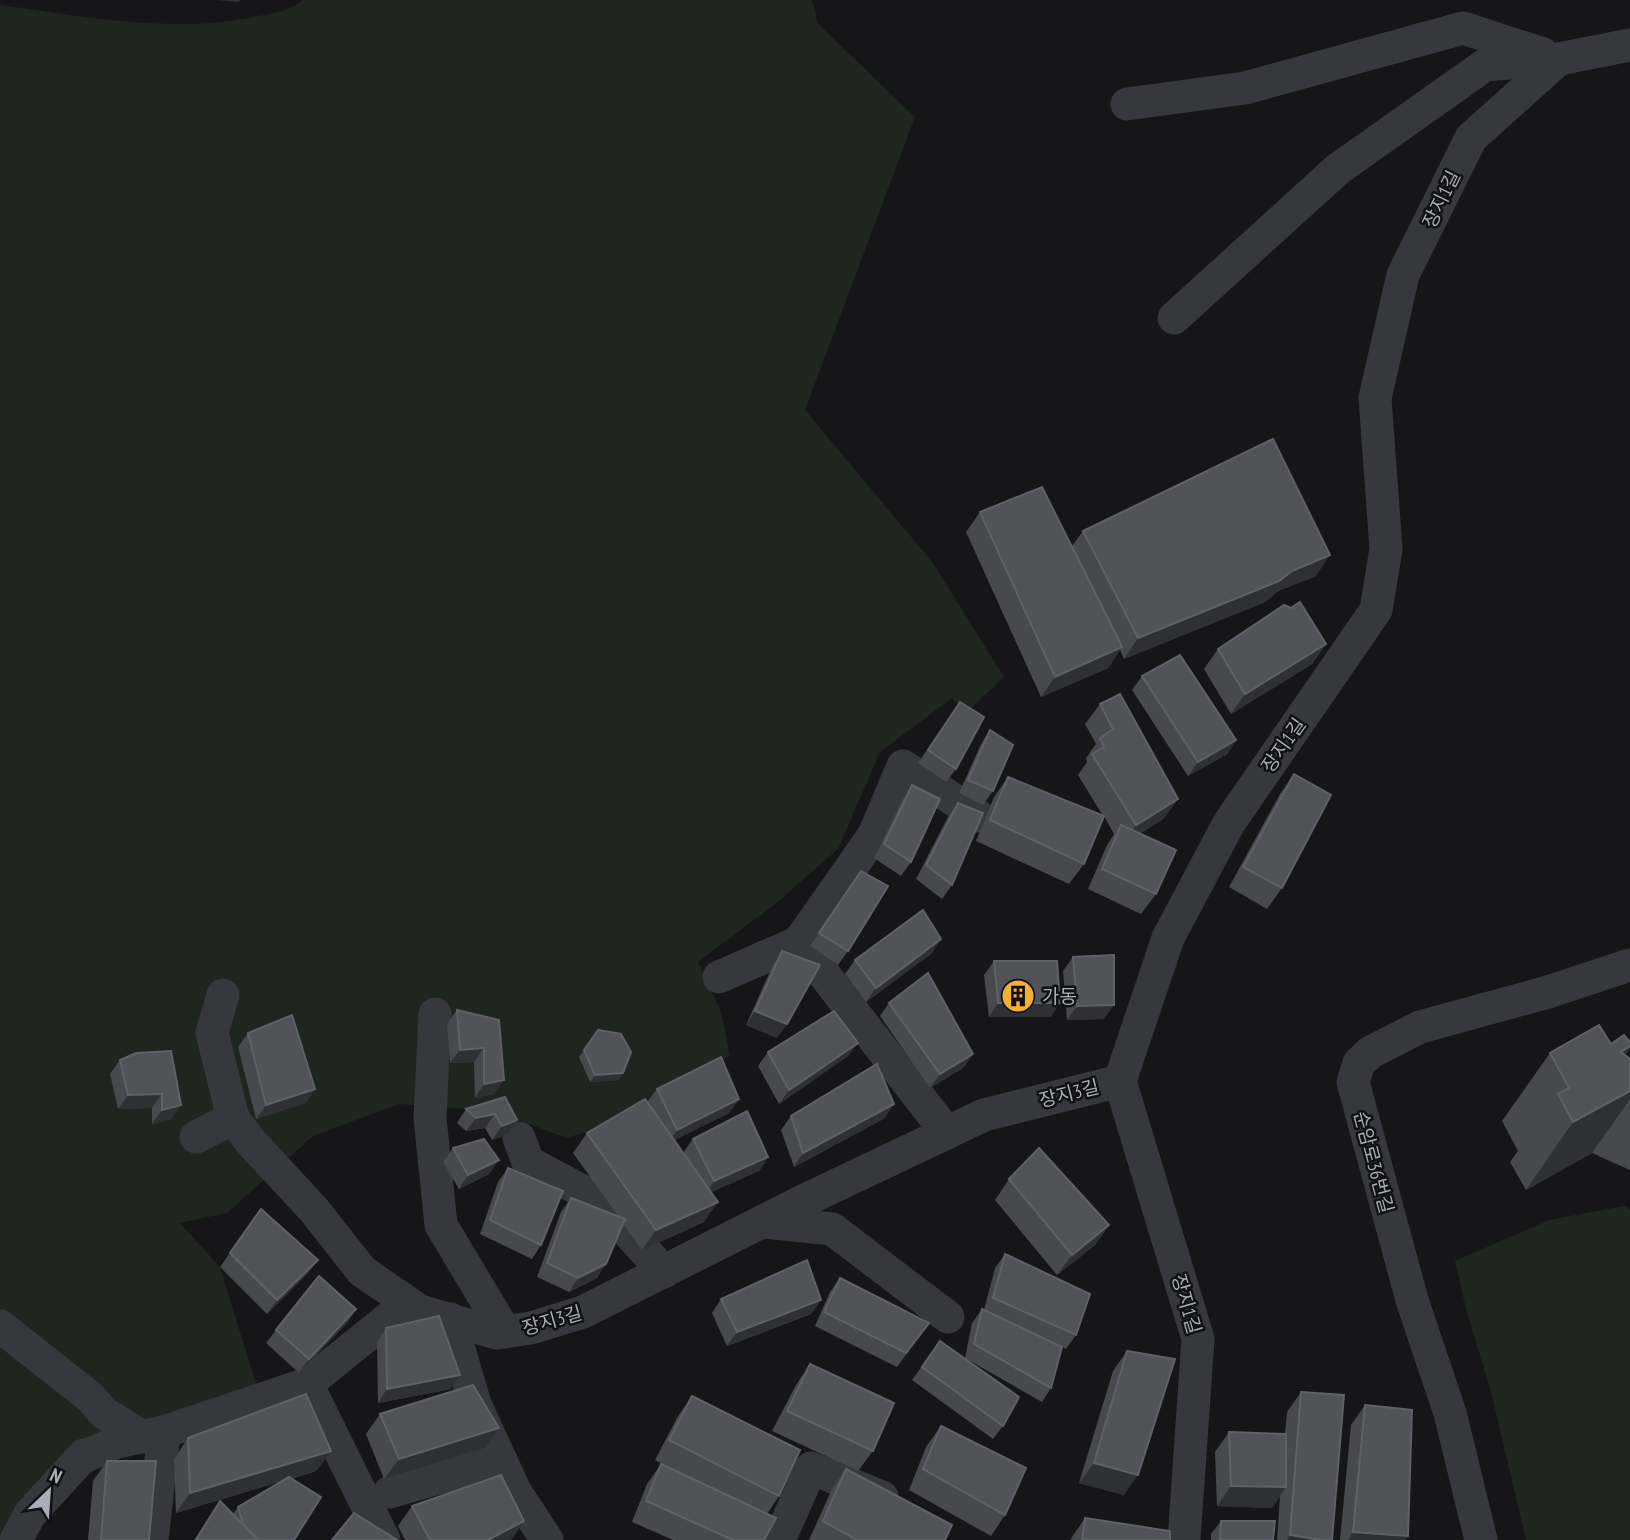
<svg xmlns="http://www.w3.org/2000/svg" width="1630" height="1540" viewBox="0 0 1630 1540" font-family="'PT Sans Narrow','Noto Sans KR',sans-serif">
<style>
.green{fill:#1e261f}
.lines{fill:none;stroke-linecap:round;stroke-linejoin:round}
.minor{stroke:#37383d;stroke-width:33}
.wall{fill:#47494d}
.shaded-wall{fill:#2f3033}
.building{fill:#525359;stroke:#5f6168;stroke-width:2}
.labels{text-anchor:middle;stroke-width:5;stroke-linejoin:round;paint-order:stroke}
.street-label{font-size:19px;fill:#a8adb8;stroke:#111113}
.poi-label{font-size:19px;fill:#a8adb8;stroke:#111113;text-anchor:start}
</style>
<rect width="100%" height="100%" fill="#161618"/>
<!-- green -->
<g class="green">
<path d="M303,0H812L818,24L915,117L805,410L933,563L1004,677L966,713L952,698L880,752L838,849L774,905L698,962L721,1011L730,1056L647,1102L631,1119L566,1138L495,1111L399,1104L313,1136L227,1213L180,1223L220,1267L261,1400L117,1442L0,1540V5C85,16 173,35 258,16C275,13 290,11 303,0Z"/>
<polygon points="1624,1206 1630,1209 1630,1540 1526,1540 1491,1392 1466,1309 1455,1261 1549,1220"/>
</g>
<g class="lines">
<!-- minor -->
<g class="minor">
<polyline points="1127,104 1245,88 1463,28 1543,54"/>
<polyline points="1174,318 1338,169 1485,65 1559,59"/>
<polyline points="719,977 799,942"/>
<polyline points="223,995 212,1033 233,1118 251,1142 314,1210 362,1271 420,1311"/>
<polyline points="435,1014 430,1118 441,1225 505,1332"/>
<polyline points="947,1133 799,942 874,835 903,766 978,816"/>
<polyline points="196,1137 233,1118"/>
<polyline points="519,1138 528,1162 599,1200 664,1272"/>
<polyline points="765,1222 832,1229 948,1317"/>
<polyline points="450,1319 475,1404 515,1491 547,1540"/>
<polyline points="0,1326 90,1397 104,1413 143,1437"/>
<polyline points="307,1384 384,1540"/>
<polyline points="390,1492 501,1460"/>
<polyline points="16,1540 30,1514 84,1455 86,1456 117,1442 164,1432 307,1384 395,1313 420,1311 496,1333 531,1328 583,1312 799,1203 984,1115 1120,1081"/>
<polyline points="152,1540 164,1432"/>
<polyline points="779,1540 811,1468 882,1497"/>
<polyline points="1184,1540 1198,1339 1120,1081 1168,938 1229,823 1376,610 1386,549 1375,398 1403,275 1471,138 1559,59 1630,45"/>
<polyline points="1481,1540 1450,1413 1412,1300 1353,1082 1359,1063 1371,1052 1420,1027 1548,992 1630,965"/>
</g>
</g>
<!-- wall -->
<g class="wall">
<polygon points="980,512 1072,546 1083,531 1316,576 1278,591 1265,602 1124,659 1120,650 1108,668 1041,697 966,532"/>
<polygon points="1326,644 1312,664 1231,714 1204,669 1218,649"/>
<polygon points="1142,676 1236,740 1227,754 1188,776 1132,690"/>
<polygon points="960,702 956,769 946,782 918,763"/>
<polygon points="1100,704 1178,799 1163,819 1141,833 1156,894 1141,914 1088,889 1107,845 1114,834 1104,816 1084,864 1069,884 976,841 994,797 1008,777 1103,816 1078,775 1087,762 1086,758 1096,744 1085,724"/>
<polygon points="990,730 993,791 983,805 959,793 981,744"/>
<polygon points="1294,774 1282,888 1267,909 1229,887 1280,794"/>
<polygon points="912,785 911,862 901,876 874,858 903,799"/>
<polygon points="958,803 952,885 942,899 916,879 948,817"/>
<polygon points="861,871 848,951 838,965 810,946"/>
<polygon points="782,951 777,1038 746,1025 773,965"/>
<polygon points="932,953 866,1002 845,974 855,960"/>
<polygon points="1073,957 1104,1019 1067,1020 1063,971"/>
<polygon points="994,961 1051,1017 989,1017 984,975"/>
<polygon points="889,1003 973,1054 963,1068 930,1088 880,1016"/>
<polygon points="457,1010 499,1020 494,1094 475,1098 474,1062 450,1063 447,1024"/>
<polygon points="598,1030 623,1073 618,1080 590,1082 579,1057"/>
<polygon points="248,1033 315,1089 305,1103 256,1119 238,1047"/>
<polygon points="1630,1042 1630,1048 1625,1055 1630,1059 1630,1170 1592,1153 1526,1190 1510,1162 1518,1151 1502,1121 1550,1053 1611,1044"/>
<polygon points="858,1043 848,1056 779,1104 758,1066 768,1052"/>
<polygon points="171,1051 171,1119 152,1124 152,1108 118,1109 110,1074 120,1060"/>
<polygon points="657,1089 739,1099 729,1113 674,1140 683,1153 693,1139 768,1157 759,1171 711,1192 704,1222 642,1250 623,1224 597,1278 569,1292 537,1277 561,1212 571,1198 618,1216 573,1153 587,1133 647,1102"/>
<polygon points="505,1097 508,1134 492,1140 485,1128 466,1131 457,1123 466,1109"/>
<polygon points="791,1116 885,1118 794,1167 781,1130"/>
<polygon points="453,1148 489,1174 459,1189 443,1162"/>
<polygon points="508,1168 541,1245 532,1259 480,1234 498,1182"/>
<polygon points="1009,1179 1109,1225 1095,1245 1057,1275 995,1200"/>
<polygon points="261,1209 318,1260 308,1273 267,1314 220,1267"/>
<polygon points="1005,1254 1076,1335 1066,1349 1054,1343 1051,1388 1042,1402 965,1358 972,1323 982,1309 984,1310 995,1268"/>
<polygon points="840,1278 929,1323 897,1367 815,1326 830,1292"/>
<polygon points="721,1299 821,1300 811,1314 727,1346 712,1313"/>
<polygon points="356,1309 347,1323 299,1373 266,1343 276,1330"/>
<polygon points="386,1328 451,1389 378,1403 377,1342"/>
<polygon points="940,1341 1003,1426 993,1439 912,1380"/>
<polygon points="1127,1351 1124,1495 1079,1483 1113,1371"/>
<polygon points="810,1364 873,1451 858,1471 772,1431 796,1385"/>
<polygon points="1301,1392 1332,1540 1277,1540 1280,1496 1272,1508 1217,1506 1215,1452 1229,1432 1285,1434 1287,1412"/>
<polygon points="692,1396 779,1496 767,1514 764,1540 673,1540 632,1522 647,1484 661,1464 678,1472 655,1460 678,1416"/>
<polygon points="1365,1405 1406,1540 1340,1540 1351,1425"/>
<polygon points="380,1414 485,1448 384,1479 366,1434"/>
<polygon points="941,1426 1005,1515 991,1536 909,1490 926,1447"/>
<polygon points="188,1438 331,1451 316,1471 291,1479 294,1540 194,1540 220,1501 233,1514 238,1507 282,1481 176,1513 174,1459"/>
<polygon points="107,1461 149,1540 88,1540 93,1481"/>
<polygon points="846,1469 945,1540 809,1540 832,1489"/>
<polygon points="412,1506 524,1521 511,1540 405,1540 398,1526"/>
<polygon points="1085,1518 1170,1540 1070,1540"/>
<polygon points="1221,1521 1273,1540 1211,1540 1211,1534"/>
</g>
<!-- shaded-wall -->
<g class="shaded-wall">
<polygon points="217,0 240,0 239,2"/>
<polygon points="1330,555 1316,576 1278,591 1265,602 1124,659 1138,638"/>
<polygon points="1326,644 1312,664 1231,714 1245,694"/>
<polygon points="1122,647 1108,668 1041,697 1055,677"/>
<polygon points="1236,740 1227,754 1188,776 1198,762"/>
<polygon points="1178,799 1163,819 1122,846 1136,825"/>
<polygon points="941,939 932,953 866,1002 876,988"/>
<polygon points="998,1003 1060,1003 1051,1017 989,1017"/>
<polygon points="1114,1005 1104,1019 1067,1020 1077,1006"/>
<polygon points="755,1011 787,1024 777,1038 746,1025"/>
<polygon points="858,1043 848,1056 779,1104 789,1090"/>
<polygon points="1630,1046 1630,1048 1584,1113 1621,1052"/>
<polygon points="484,1048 474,1062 450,1063 460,1050"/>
<polygon points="973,1054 963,1068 930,1088 940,1074"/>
<polygon points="623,1073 618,1080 590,1082 595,1075"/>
<polygon points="504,1080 494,1094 475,1098 484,1084"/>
<polygon points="315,1089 305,1103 256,1119 266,1105"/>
<polygon points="1630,1091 1630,1099 1592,1153 1526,1190 1573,1122"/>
<polygon points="162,1094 152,1108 118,1109 128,1095"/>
<polygon points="739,1099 729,1113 667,1144 677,1130"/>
<polygon points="894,1104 885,1118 794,1167 803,1153"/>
<polygon points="181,1105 171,1119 152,1124 162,1110"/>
<polygon points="495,1114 485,1128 466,1131 476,1118"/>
<polygon points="517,1120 508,1134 492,1140 502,1126"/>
<polygon points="768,1157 759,1171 705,1195 714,1181"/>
<polygon points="499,1160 489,1174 459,1189 468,1175"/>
<polygon points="718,1202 704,1222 642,1250 656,1230"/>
<polygon points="1109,1225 1095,1245 1057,1275 1072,1255"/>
<polygon points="318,1260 308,1273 267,1314 277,1300"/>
<polygon points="606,1264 597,1278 569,1292 578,1278"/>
<polygon points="821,1300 811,1314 727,1346 737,1332"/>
<polygon points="356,1309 347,1323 299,1373 309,1359"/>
<polygon points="460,1375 451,1389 378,1403 387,1389"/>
<polygon points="499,1428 485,1448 384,1479 399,1459"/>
<polygon points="331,1451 316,1471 176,1513 190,1493"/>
<polygon points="1094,1463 1138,1475 1124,1495 1079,1483"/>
<polygon points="1231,1486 1286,1487 1272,1508 1217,1506"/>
<polygon points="524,1521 511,1540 488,1540"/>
<polygon points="1353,1532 1408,1536 1406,1540 1348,1540"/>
<polygon points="1290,1535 1320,1540 1287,1540"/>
</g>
<!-- building -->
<g class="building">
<polygon points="1273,439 1330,555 1292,571 1279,581 1138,638 1083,531"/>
<polygon points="1042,487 1122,647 1055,677 980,512"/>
<polygon points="1300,602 1326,644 1245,694 1218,649 1284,605 1291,608"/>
<polygon points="1180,655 1236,740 1198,762 1142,676"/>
<polygon points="1120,694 1178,799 1136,825 1092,754 1104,747 1100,738 1113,729 1100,704"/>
<polygon points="960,702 984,717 956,769 928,750"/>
<polygon points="990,730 1013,745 993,791 968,780"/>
<polygon points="1294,774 1331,795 1282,888 1243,867"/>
<polygon points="1008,777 1104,816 1084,864 990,820"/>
<polygon points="912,785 940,799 911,862 884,844"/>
<polygon points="958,803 983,813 952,885 926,865"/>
<polygon points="1121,825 1176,850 1156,894 1102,869"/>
<polygon points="861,871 888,886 848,951 819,933"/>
<polygon points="923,910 941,939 876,988 855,960"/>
<polygon points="782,951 820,965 787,1024 755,1011"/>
<polygon points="1114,955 1114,1005 1077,1006 1073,957"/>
<polygon points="994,961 1057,961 1060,1003 998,1003"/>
<polygon points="928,973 973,1054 940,1074 889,1003"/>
<polygon points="457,1010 499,1020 504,1080 484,1084 484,1048 460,1050"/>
<polygon points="834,1011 858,1043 789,1090 768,1052"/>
<polygon points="292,1015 315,1089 266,1105 248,1033"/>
<polygon points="1599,1025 1611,1044 1624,1035 1630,1042 1630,1046 1621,1052 1630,1059 1630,1091 1573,1122 1558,1094 1569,1088 1550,1053"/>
<polygon points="598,1030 621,1034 631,1052 623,1073 595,1075 584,1050"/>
<polygon points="171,1051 181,1105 162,1110 162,1094 128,1095 120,1060 136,1053"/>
<polygon points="721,1057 739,1099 677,1130 657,1089"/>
<polygon points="877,1064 894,1104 803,1153 791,1116"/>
<polygon points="505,1097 517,1120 502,1126 495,1114 476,1118 466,1109"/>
<polygon points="645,1099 718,1202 656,1230 587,1133"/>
<polygon points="747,1111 768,1157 714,1181 693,1139"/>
<polygon points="484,1139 499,1160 468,1175 453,1148"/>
<polygon points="1039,1148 1109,1225 1072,1255 1009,1179"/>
<polygon points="508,1168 563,1191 541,1245 490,1220"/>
<polygon points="571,1198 625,1219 606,1264 578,1278 547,1263"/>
<polygon points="261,1209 318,1260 277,1300 230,1253"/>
<polygon points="1005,1254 1090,1294 1076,1335 993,1298"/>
<polygon points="807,1260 821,1300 737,1332 721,1299"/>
<polygon points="319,1276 356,1309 309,1359 276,1330"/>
<polygon points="840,1278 929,1323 906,1353 824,1312"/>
<polygon points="982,1309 1062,1347 1051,1388 974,1344"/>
<polygon points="439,1316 460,1375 387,1389 386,1328"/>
<polygon points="940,1341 1019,1397 1003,1426 922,1367"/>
<polygon points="1127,1351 1175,1359 1138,1475 1094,1463"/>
<polygon points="810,1364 894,1403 873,1451 787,1411"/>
<polygon points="473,1385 499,1428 399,1459 380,1414"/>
<polygon points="1301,1392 1344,1395 1332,1540 1320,1540 1290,1535"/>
<polygon points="306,1394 331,1451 190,1493 188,1438"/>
<polygon points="692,1396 800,1450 779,1496 669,1440"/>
<polygon points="1365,1405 1412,1410 1408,1536 1353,1532"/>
<polygon points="941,1426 1026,1468 1005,1515 923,1469"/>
<polygon points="1229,1432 1286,1434 1286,1487 1231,1486"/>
<polygon points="107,1461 156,1461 149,1540 101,1540"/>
<polygon points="661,1464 776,1518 764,1540 733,1540 646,1501"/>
<polygon points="846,1469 952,1525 945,1540 857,1540 823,1521"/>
<polygon points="501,1475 524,1521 488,1540 430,1540 412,1506"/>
<polygon points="289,1477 321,1497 294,1540 258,1540 243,1524 238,1507"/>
<polygon points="220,1501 258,1540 196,1540"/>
<polygon points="354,1513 397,1540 332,1540"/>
<polygon points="1085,1518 1170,1531 1170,1540 1082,1540"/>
<polygon points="1221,1521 1275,1521 1273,1540 1220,1540"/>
</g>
<!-- icons -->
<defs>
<symbol id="building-disc" viewBox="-11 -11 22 22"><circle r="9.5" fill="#f2b134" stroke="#111113"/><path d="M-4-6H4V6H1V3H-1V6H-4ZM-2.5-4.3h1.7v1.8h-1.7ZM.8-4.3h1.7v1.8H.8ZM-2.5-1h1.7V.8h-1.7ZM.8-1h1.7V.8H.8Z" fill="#111"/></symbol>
</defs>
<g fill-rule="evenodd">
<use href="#building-disc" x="999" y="977" width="38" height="38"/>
</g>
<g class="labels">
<!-- street labels -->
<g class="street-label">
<text transform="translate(1441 199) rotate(-64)" y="7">장지1길</text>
<text transform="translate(1283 745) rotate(-55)" y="7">장지1길</text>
<text transform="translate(1069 1093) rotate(-14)" y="7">장지3길</text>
<text transform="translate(1374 1162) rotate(75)" y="7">순암로36번길</text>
<text transform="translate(1187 1304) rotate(74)" y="7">장지1길</text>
<text transform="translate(552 1320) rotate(-16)" y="7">장지3길</text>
</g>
<!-- poi labels -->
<g class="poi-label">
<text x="1042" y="1003">가동</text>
</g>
</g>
<!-- north arrow -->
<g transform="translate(49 1491) rotate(25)" stroke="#111113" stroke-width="5" paint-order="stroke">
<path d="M0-5L12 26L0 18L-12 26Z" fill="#a8adb8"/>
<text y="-10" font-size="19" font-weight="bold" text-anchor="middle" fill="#a8adb8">N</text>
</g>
</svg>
